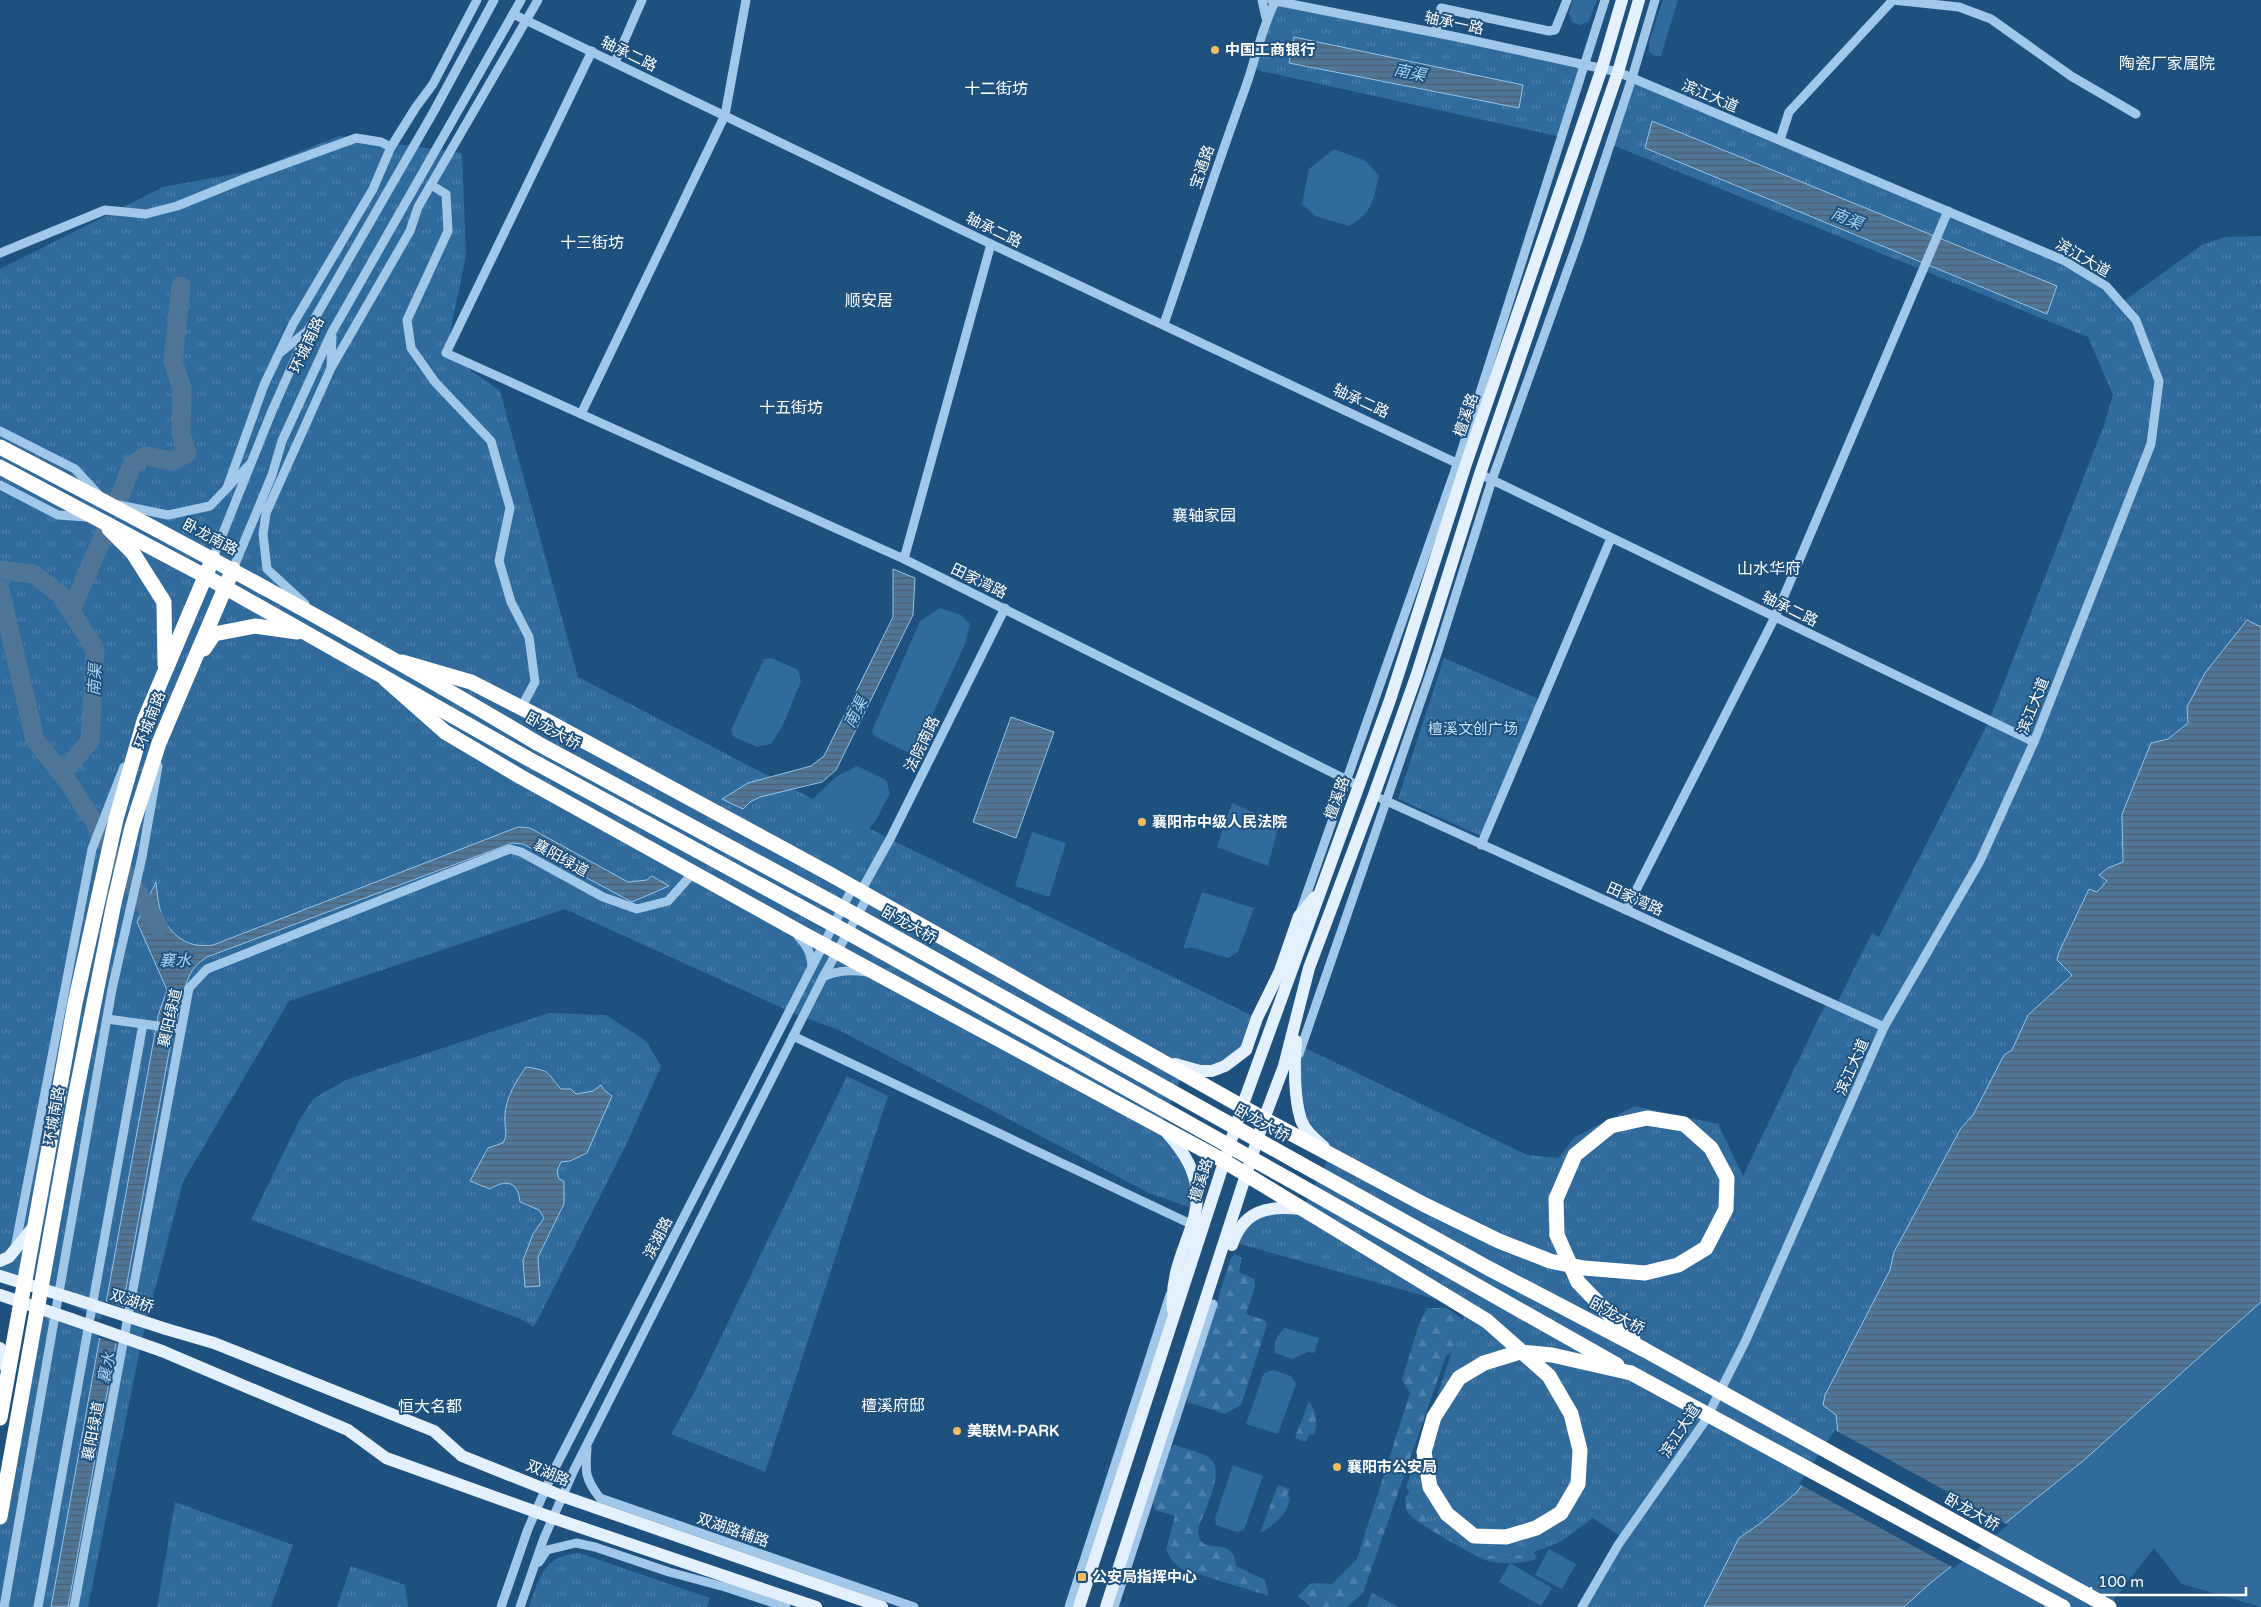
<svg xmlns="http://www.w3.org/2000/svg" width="2261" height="1607" viewBox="0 0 2261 1607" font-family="'Varela Round','Noto Sans SC',sans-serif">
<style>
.green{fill:#316b9c}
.forest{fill:url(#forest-firs)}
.park{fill:url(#park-tufts)}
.water{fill:url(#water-rules);stroke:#95c4e9}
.pier{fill:#1e517e}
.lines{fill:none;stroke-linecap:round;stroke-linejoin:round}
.river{stroke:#507697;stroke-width:19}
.minor{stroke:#a1c8e8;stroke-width:9}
.major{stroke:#e3f0fd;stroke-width:12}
.highway{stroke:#fff;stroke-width:15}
.major-bridge{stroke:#e3f0fd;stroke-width:12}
.highway-bridge{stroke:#fff;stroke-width:15}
.poi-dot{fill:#f6bc60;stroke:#1e517e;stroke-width:2}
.labels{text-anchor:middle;stroke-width:4;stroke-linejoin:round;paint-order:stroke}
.street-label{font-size:15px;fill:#fff;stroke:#1e517e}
.poi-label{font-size:15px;font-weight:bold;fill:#fff;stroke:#1e517e;text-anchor:start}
.park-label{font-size:15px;fill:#c5e0f6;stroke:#1e517e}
.neighbourhood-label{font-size:16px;fill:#fff;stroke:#1e517e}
.water-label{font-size:16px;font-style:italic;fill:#acd2ef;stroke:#1e517e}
</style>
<defs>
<pattern id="forest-firs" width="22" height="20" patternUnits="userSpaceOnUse" patternTransform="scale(1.25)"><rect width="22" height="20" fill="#316b9c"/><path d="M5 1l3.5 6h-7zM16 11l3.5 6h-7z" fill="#5081ab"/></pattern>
<pattern id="park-tufts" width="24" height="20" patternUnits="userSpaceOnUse" patternTransform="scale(1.25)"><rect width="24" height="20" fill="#316b9c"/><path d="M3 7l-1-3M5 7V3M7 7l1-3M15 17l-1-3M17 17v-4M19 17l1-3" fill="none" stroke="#5081ab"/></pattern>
<pattern id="water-rules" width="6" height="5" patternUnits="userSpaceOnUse" patternTransform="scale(1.25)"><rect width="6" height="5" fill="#507697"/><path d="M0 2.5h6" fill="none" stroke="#4e5f6e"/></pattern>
</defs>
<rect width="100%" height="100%" fill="#1e517e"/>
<!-- green -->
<g class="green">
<polygon points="1573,0 1597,0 1589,21 1580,25 1572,22 1569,13"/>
<polygon points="1663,0 1678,0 1661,56 1655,56 1649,52 1649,42"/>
<path d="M1334,149L1366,161L1379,176C1372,202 1374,211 1349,226L1315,216L1302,204L1309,169Z"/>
<polygon points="940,608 961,615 970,624 965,644 917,748 909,753 876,737 872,731 920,621"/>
<polygon points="772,658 798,670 801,681 783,725 771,744 757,747 734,737 731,730 764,659"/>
<polygon points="857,766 886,780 890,793 876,820 858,841 813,799 837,776"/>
<polygon points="1232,803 1279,824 1268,866 1217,847"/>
<polygon points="1032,832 1066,843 1049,897 1015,886"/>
<polygon points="1202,892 1254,908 1238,952 1228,958 1191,947 1183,949"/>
<polygon points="2261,1302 2261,1607 2182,1584 2154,1548 2108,1607 1904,1607 1928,1585 2083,1461"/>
<path d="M1285,1328L1319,1338L1314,1353L1308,1352L1292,1359L1275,1353C1273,1343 1277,1334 1285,1328Z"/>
<polygon points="1273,1370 1291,1376 1296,1384 1278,1434 1246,1424 1264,1373"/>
<polygon points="1233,1465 1263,1476 1244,1530 1237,1532 1216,1525 1215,1518"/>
<polygon points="1549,1549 1576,1564 1562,1589 1535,1575"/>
<polygon points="1510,1563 1552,1588 1541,1606 1499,1582"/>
</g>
<!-- forest -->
<g class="forest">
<polygon points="1235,1254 1242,1258 1239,1272 1254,1279 1255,1287 1246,1314 1264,1320 1267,1325 1241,1405 1225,1414 1188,1402 1187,1396 1231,1258"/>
<polygon points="1427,1308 1447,1308 1469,1324 1466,1342 1446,1356 1363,1593 1347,1607 1311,1607 1298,1596 1311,1583 1332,1584 1357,1559 1410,1393 1402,1380 1419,1324"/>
<path d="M1309,1401C1316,1412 1318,1422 1314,1435L1309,1434L1306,1442L1295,1438Z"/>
<path d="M1175,1445C1185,1449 1198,1451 1208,1457C1228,1468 1203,1513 1198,1529C1198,1556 1223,1539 1233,1554C1235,1557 1235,1563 1236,1566L1265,1580L1269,1596L1182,1569L1173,1562L1166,1550L1175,1516L1155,1510L1153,1503L1170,1448Z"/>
<path d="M1417,1481L1528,1542L1537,1558C1528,1564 1503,1564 1492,1562C1481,1561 1419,1524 1411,1516C1405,1510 1406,1505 1405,1498Z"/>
<path d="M1278,1485L1290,1489L1287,1496L1290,1497C1288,1515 1275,1524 1260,1533Z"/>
</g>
<!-- park -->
<g class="park">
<polygon points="1276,1 1584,66 1561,137 1252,69"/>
<polygon points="1632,78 2063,260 2106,286 2121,303 2202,245 2225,237 2261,236 2261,627 2247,620 2187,707 2188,723 2168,739 2122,814 2123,862 2108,868 2099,875 2108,881 2097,893 2090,889 2058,960 2072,974 2028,1015 2012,1051 1973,1115 1961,1128 1894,1252 1890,1270 1836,1415 1838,1433 1797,1492 1762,1522 1739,1538 1704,1607 1584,1607 1661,1486 1623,1538 1593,1518 1560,1542 1526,1555 1478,1556 1428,1522 1406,1487 1467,1308 1233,1242 1251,1216 1302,1209 1331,1154 1301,1120 1301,1046 1527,1155 1558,1158 1575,1137 1635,1106 1718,1124 1743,1176 1827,1001 1836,1005 1872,933 1879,937 1989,721 2104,425 2113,395 2088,337 1610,144"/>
<polygon points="339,136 462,153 466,255 446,353 500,391 578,677 890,839 1257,1018 1246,1050 1225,1066 1185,1068 1161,1126 1192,1169 1196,1210 1149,1193 839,1030 800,1016 565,909 289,1001 183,1182 142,1339 88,1607 0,1607 0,1517 37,1308 138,1338 0,1270 0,269 163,187 251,171"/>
<polygon points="1444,658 1539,699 1481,836 1398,799"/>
<polygon points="549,1013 606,1015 646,1041 661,1066 626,1145 534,1327 521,1319 251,1220 300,1119 313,1099 346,1080"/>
<polygon points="847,1076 888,1096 765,1472 671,1434 693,1395"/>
<polygon points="175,1502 293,1545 271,1607 157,1607"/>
<path d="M579,1553L710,1598L707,1607H529C539,1578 544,1555 579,1553Z"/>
<polygon points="351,1566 405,1585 408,1607 337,1607"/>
<polygon points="1372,1593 1399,1607 1367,1607"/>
</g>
<!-- water -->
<g class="water">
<polygon points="1294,37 1523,85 1519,108 1289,63"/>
<polygon points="1652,121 2057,286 2047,314 1645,148"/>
<polygon points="893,569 915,578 913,615 836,770 822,782 760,797 750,802 743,809 722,799 748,783 811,766 824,756 893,617"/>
<polygon points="2247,620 2261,627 2261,1302 2083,1461 1928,1585 1904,1607 1704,1607 1739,1538 1762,1522 1797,1492 1838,1433 1836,1415 1823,1405 1825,1395 1890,1270 1894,1252 1961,1128 1973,1115 2004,1055 2012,1050 2028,1015 2072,975 2057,960 2059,952 2089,889 2097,892 2107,881 2099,875 2108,868 2123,862 2122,814 2151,743 2168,739 2188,723 2187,707 2205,673"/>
<polygon points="1011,717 1054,732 1016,838 973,822"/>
<path d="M518,827L530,828L628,882L647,880L652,876L669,886L632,902L523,844L512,843L207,957C203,960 198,963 195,967C183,979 176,1028 170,1047L68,1607H51L158,1016L167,990L137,922L156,882C157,892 158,904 161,913C170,936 189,949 213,945Z"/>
<path d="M526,1067C553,1071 545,1072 561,1089H571L576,1094L593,1091L601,1085L604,1090L612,1096L587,1153L570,1161L561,1162L557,1171L559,1179L564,1181V1204L538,1257L540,1286L525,1287L523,1260L533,1234L544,1218L539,1210L520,1202C518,1181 506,1179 490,1189L470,1181L488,1148L503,1143C508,1134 505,1131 505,1121C504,1100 515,1083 526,1067Z"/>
</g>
<!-- pier -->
<g class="pier">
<polygon points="104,1301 125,1308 118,1344 97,1337"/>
<polygon points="1835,1430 2008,1525 1954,1568 1799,1484"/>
</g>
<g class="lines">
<!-- river -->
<g class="river">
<polyline points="119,498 132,465 146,456 172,461 187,453 181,434 182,389 173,361 181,286"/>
<polyline points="0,570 34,574 60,594 95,649 90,741 62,774"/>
<polyline points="0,590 35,740 67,780 90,816"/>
<polyline points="71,610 106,530"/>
<polyline points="96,826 159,927"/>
</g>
<!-- minor -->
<g class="minor">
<polyline points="1262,0 1266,18"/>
<polyline points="1271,0 1457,37 1618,72 2063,260 2106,286 2136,320 2159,381 2151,444 2034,742 1980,861 1884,1027 1746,1340 1705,1421 1618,1545 1582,1607"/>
<polyline points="513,14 991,244 1465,467"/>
<polyline points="1436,32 1441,8 1549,31 1555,30 1567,0"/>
<polyline points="592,51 446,353 581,414 725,115 746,0"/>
<polyline points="615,62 642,0"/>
<polyline points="1780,140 1789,112 1893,0 1959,7 1991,19 2071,76 2136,114"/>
<polyline points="431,185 446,194 448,231 407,320 411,348 435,382 491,441 510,508 499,561 511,602 529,637 535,682 521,708"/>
<polyline points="0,253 105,210 146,214 177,206 246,178 356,138 381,142 391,147"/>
<path d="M1164,324C1191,245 1217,165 1246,86C1256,57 1262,27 1276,0"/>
<polyline points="281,352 306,332"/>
<polyline points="331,366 332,336"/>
<polyline points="581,414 904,559 1359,786"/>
<polyline points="0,431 75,469 99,495"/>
<polyline points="1480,474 2034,742"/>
<polyline points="0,485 58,515 87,517"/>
<polyline points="227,488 264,385 293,324 373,189 391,147 416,107 433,84 477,0"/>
<polyline points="119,505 168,515 210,506 249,465"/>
<polyline points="267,507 263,534 267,569 305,604"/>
<polyline points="266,513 331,368 410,231 418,207 538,0"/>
<polyline points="213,558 272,411 308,330 434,111 494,0"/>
<polyline points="904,559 991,244"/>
<polyline points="233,569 272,475 282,441 332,332 521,0"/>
<polyline points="1382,799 1884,1027"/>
<polyline points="1481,845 1611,538"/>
<polyline points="861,891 890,839 1005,608"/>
<polyline points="1301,910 1458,462 1605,0"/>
<polyline points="1626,910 1775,617 1948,211"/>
<path d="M798,936C807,945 811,953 812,966"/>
<path d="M823,977C838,970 851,970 867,972"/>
<polyline points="107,1019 180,1029"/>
<polyline points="793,1036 1195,1226"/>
<polyline points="1299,1054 1438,651 1492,480 1578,241 1632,78 1655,0"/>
<polyline points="15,1248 92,849 124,767"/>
<path d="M587,1448C585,1472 585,1479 600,1498L914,1607"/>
<polyline points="539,1562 547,1550 576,1543 595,1547 669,1572 725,1587 786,1607"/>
<polyline points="4,1607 112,989 142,857 158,766"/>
<polyline points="38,1607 143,1024"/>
<polyline points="74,1607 189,988 207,969 510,849 521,852 603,897 637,909 668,901 693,873"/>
<polyline points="501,1607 528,1529 554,1470 853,887"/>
<polyline points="520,1607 544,1538 574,1470 823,977 868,896"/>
<polyline points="1069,1607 1170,1295"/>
<polyline points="1114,1607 1213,1304"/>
</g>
<!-- major -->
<g class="major">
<path d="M1296,1041C1294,1063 1294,1098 1301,1120C1305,1131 1315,1139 1324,1147"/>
<polyline points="1175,1064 1200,1071 1212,1071 1225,1066 1246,1050 1257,1018 1280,971 1299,916 1315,897"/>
<path d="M1167,1133C1234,1206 1167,1238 1173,1310"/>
<path d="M1232,1245C1243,1211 1267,1205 1301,1209"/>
<polyline points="0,1261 9,1257 35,1225"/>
<polyline points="0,1276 74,1299"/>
<polyline points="0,1295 71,1319"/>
<polyline points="166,1329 214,1343 434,1431 462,1456 562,1496 882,1607"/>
<polyline points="0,1348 8,1374"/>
<polyline points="162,1351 348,1430 386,1458 553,1518 816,1607"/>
<polyline points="1079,1607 1242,1107 1390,700 1465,467 1602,68 1622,0"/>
<polyline points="1106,1607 1264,1119 1284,1066 1309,968 1374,795 1417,674 1480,474 1618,72 1639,0"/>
</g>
<!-- highway -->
<g class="highway">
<path d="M0,447C182,542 361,638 537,743"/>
<polyline points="0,467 205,576 527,758"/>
<polyline points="109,529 133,553 164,602 165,665"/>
<polyline points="204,649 214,634 255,626 297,632"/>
<polyline points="402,662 471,682 547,721 828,873 1264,1119 1425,1205 1499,1241 1550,1261 1584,1268 1645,1273 1678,1265 1706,1248 1726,1209 1727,1178 1711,1148 1684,1124 1647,1118 1611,1126 1575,1155 1556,1199 1557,1235"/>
<polyline points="385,679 445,732 521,777 800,932 1224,1161 1487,1321 1549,1376 1571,1414 1580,1450 1578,1484 1561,1513 1536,1528 1506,1537 1474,1536 1447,1514 1430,1487 1424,1452 1434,1417 1459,1378 1484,1363 1520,1352 1552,1355 1631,1373"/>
<polyline points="1299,1163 1488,1268 1643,1349"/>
<polyline points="1290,1180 1617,1365"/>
<polyline points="1578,1282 1633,1339"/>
<polyline points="0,1418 75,1003 116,819 144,721 213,558"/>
<polyline points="0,1517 75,1098 114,903 132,827 159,743 233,569"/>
<polyline points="2051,1575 2109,1607"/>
</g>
<!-- major-bridge -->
<g class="major-bridge">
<polyline points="74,1299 166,1329"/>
<polyline points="71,1319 162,1351"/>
</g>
<!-- highway-bridge -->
<g class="highway-bridge">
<polyline points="537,743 854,914 1299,1163"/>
<polyline points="527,758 845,931 1290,1180"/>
<polyline points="1557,1235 1578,1282"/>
<polyline points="1643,1349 2051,1575"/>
<polyline points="1631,1373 2063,1607"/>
</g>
</g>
<!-- markers -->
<g class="poi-dot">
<circle cx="1215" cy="50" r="5"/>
<circle cx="1142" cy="822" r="5"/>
<circle cx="957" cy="1431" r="5"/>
<circle cx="1337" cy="1467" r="5"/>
<rect x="1077" y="1572" width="10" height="10" rx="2.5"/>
</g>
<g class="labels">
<!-- street labels -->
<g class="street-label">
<text transform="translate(1454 23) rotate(12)" y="5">轴承一路</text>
<text transform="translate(629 54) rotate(26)" y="5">轴承二路</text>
<text transform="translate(1710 96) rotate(23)" y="5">滨江大道</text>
<text transform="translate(1202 167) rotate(-71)" y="5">宝通路</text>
<text transform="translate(994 230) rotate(26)" y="5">轴承二路</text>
<text transform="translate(2083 258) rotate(30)" y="5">滨江大道</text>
<text transform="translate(307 345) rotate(-65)" y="5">环城南路</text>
<text transform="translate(1361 401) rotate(25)" y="5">轴承二路</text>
<text transform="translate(1466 415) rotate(-71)" y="5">檀溪路</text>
<text transform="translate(210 537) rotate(28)" y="5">卧龙南路</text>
<text transform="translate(979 581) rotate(26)" y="5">田家湾路</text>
<text transform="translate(1790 609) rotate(26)" y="5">轴承二路</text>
<text transform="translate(2033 706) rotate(-68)" y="5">滨江大道</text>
<text transform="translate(150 720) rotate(-69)" y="5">环城南路</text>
<text transform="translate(553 731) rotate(29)" y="5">卧龙大桥</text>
<text transform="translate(922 744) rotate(-64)" y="5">法院南路</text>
<text transform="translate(1337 798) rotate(-70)" y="5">檀溪路</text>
<text transform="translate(561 858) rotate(29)" y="5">襄阳绿道</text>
<text transform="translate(1635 899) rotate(24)" y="5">田家湾路</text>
<text transform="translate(909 925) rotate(29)" y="5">卧龙大桥</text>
<text transform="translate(170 1018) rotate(-77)" y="5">襄阳绿道</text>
<text transform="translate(1852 1067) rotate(-66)" y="5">滨江大道</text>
<text transform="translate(54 1116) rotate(-80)" y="5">环城南路</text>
<text transform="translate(1262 1123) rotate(29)" y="5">卧龙大桥</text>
<text transform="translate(1201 1180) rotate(-72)" y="5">檀溪路</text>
<text transform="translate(658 1238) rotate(-63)" y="5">滨湖路</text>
<text transform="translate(132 1301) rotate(18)" y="5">双湖桥</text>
<text transform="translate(1617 1316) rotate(28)" y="5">卧龙大桥</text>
<text transform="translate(93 1431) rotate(-79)" y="5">襄阳绿道</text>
<text transform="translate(1680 1431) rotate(-57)" y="5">滨江大道</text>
<text transform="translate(548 1473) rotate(22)" y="5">双湖路</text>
<text transform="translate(1972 1512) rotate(29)" y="5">卧龙大桥</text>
<text transform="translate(733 1530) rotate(19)" y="5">双湖路辅路</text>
</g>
<!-- poi labels -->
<g class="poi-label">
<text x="1225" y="55">中国工商银行</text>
<text x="1152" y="827">襄阳市中级人民法院</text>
<text x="967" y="1436">美联M-PARK</text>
<text x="1347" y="1472">襄阳市公安局</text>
<text x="1092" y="1582">公安局指挥中心</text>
</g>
<!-- park labels -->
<g class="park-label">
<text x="1473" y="734">檀溪文创广场</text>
</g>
<!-- neighbourhood labels -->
<g class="neighbourhood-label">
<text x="2167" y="69">陶瓷厂家属院</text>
<text x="996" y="94">十二街坊</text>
<text x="592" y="248">十三街坊</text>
<text x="869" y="306">顺安居</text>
<text x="791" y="413">十五街坊</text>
<text x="1204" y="521">襄轴家园</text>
<text x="1769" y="574">山水华府</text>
<text x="893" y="1411">檀溪府邸</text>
<text x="430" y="1412">恒大名都</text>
</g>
<!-- water labels -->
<g class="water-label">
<text transform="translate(1410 72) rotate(12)" y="6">南渠</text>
<text transform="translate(1847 218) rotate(23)" y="6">南渠</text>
<text transform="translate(94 680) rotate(-87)" y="6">南渠</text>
<text transform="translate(855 712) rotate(-63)" y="6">南渠</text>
<text x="175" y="966">襄水</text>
<text transform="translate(106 1368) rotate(-79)" y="6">襄水</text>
</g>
</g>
<!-- scale -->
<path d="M2091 1587v8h155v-8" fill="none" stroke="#ffffff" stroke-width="2.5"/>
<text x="2098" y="1587" font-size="15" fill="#ffffff" stroke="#1e517e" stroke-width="4" paint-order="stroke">100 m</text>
</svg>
